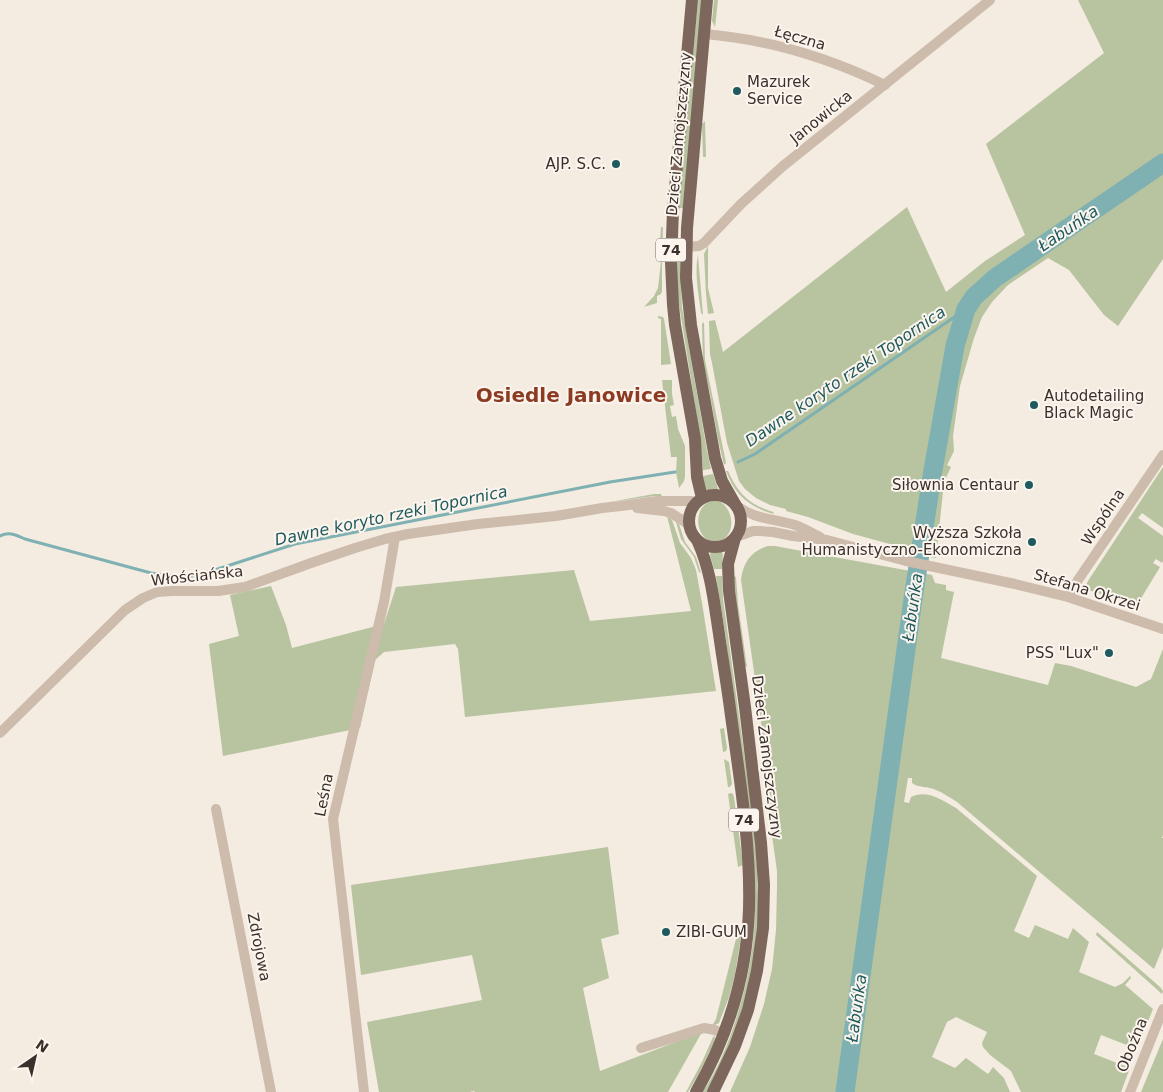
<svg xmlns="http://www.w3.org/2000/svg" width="1163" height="1092" viewBox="0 0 1163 1092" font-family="'DejaVu Sans',sans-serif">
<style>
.green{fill:#b8c4a0}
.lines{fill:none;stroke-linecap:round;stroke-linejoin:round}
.stream{stroke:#7fb0b2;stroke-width:3}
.river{stroke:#7fb0b2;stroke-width:19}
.minor{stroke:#cdbbac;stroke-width:10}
.primary{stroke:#7d675c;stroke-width:12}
.poi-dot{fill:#1f5a5e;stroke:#fbf5ee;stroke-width:2}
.labels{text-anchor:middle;stroke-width:4;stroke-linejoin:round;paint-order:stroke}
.shield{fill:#fbf5ee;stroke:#756b66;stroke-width:1}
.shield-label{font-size:14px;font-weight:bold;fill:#3b302b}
.street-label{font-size:15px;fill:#3b302b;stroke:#fbf5ee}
.poi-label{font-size:15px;fill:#3b302b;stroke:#fbf5ee;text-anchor:end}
.water-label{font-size:16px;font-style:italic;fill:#1f5a5e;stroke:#fbf5ee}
.district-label{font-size:20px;font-weight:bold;fill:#8c3b22;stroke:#fbf5ee}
</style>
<rect width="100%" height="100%" fill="#f4ebe1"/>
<!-- green -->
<g class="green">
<polygon points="698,0 702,0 683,208 679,208"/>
<polygon points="714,0 718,0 715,27 712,21"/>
<path d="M1078,0H1163V259L1118,326L1104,315L1069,270L1048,258L1008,285L992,302L982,317L974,338L960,386L953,436L954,451L947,465L951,467L944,482L936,558L907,553C902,549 895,549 890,544L853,534L808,517L786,511V509L770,505L756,498L745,489L739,481L727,443L712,363L710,354L709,321L715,320L723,352L907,207L946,292L985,261L1025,235L986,144L1104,53Z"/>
<polygon points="705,121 706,157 703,157 702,124"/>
<polygon points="661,227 663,227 662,267 662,291 661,294 657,296 657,303 644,307 654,296 658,288 661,261 659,256"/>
<polygon points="708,246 708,288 714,313 708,314 706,294 704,254"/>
<path d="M698,255L703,315L701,313C699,296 694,272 698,255Z"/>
<polygon points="678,259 680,259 682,307 707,451 711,469 703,470 700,436 678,298 676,267"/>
<polygon points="658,316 663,317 664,319 671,364 661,365 661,319 658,318"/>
<polygon points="704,322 705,360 726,463 724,465 718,439 709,389 703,362 702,324"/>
<polygon points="662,380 672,380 672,394 674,405 670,406 672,417 676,416 678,429 685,446 685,477 684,481 679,488 676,472 677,457 671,457"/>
<polygon points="1163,467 1163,528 1142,513 1138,518 1163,536 1163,561 1162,563 1156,559 1153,563 1160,567 1137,605 1088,590 1086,585 1088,581"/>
<path d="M726,471H728C738,494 750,505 773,512L774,514C749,507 735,495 726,471Z"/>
<polygon points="713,474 718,489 718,490 710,490 704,492 703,476"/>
<polygon points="654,494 661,494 662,496 654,496 604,503"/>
<path d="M717,500C729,505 735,521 729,533C726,538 722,541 717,542C694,544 690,501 717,500Z"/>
<polygon points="667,516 672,520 680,543 691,558 696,570 702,603 716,691 465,717 458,649 455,644 384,652 375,660 360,728 223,756 209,644 239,636 230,595 271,586 286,625 292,648 384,624 396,587 574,570 590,621 691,611"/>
<polygon points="676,522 679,524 685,542 696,557 701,573 699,572 694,557 681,539"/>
<path d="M768,546H775L932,575L935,583L946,585V590L954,592L941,658L1048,685L1055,663L1071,666L1136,687L1151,679L1163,649V835L1162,838H1163V947L1154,969L957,802C950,798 944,793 936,790C928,786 918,788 912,783V778H908L904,802L909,803L911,797C927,789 942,800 956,808L1037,876L1014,931L1029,938L1035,925L1068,939L1073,928L1089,942L1079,972L1115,987L1123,983L1130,976L1131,978L1125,985L1153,1009L1137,1049L1101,1035L1094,1054L1130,1068L1121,1092H1021L1011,1071L990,1055L983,1047L982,1043L987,1032L956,1017L947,1022L932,1057L955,1068L966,1058L988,1074L993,1067L1004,1078L1010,1092H730L750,1047L764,1004L772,969L776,930L777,886V871L766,793L761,721L741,580C743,563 751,551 768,546Z"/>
<polygon points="711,552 721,552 723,554 722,569 714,569 710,555"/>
<path d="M716,576H722L723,599L754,825C759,883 762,943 745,1000C740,1018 733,1037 726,1054C721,1067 713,1080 707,1092H703C731,1049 750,982 754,931C755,919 755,906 755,893L726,639Z"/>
<polygon points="734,576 736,577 738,604 747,667 745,666 734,591"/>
<polygon points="724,728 727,748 726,751 723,752 720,729"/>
<polygon points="724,759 729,762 732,784 730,787 728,787"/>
<polygon points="731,793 733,794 734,797 743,865 738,867 728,794"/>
<polygon points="608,847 619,934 601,939 609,978 583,988 600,1071 702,1032 668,1092 475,1092 474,1091 470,1092 379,1092 367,1022 482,1000 472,955 361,975 351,885"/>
<polygon points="742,930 735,975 729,997 719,1023 715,1025 712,1026 716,1019 738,931"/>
<polygon points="1097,932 1160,987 1163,991 1162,994 1096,935"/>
<polygon points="714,1035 715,1038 714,1042 700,1072 688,1092 686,1092 702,1062"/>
<polygon points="1163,1039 1163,1092 1141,1092"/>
</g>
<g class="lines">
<!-- stream -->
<g class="stream">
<polyline points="738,462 755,454 966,309"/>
<path d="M0,536C9,531 16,535 25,539L151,573L174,576H196L295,544L610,482L675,472"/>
</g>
<!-- river -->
<polyline class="river" points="845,1092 913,599 932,476 955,346 966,309 974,297 995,278 1163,163"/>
<!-- minor -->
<g class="minor">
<path d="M704,34C766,39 829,58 885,85"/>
<polyline points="671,248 699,246 704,243 741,204 783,166 990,0"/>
<path d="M736,505C753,519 775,519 795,525C803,528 812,533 820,537"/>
<polyline points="637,508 664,511 671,513 688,524"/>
<polyline points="736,537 753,531 760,531 773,532 793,536 827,540 906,561 1015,584 1068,597 1163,629"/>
<polyline points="1068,597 1078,580 1163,455"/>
<polyline points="0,733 125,610 143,598 157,592 172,591 218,591 245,587 311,563 355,548 385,539 408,534 478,524 556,516 602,508 621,506 657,501 691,501 696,503"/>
<polyline points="216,809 271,1092"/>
<polyline points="641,1048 704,1028 715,1030 724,1034"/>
<polyline points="364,1092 333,819 384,602 395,537"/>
<polyline points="1130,1092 1163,1009"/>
</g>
<!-- primary -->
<g class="primary">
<polyline points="692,0 673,211 671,263 673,305 675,325 695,439 697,477 702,498"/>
<polyline points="707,0 687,228 686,278 691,325 715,458 722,481 735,504"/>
<circle cx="715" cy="521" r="26"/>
<path d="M696,1092C728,1036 747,973 749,909C751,839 738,770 729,701C726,679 722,656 719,634C714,602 711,571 698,542"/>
<polyline points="713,1092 735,1046 748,1010 757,971 763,928 764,885 761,843 745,707 729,591 728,564 735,538"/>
</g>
</g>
<!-- markers -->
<g class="poi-dot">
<circle cx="737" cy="91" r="5"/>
<circle cx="616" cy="164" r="5"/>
<circle cx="1034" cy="405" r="5"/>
<circle cx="1029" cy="485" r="5"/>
<circle cx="1032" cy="542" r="5"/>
<circle cx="1109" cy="653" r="5"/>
<circle cx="666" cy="932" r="5"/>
</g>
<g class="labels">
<!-- shield labels -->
<g class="shield">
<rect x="656" y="238.5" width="30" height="23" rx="4"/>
<rect x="729" y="808.5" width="30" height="23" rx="4"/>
</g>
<g class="shield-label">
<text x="671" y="255">74</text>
<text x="744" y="825">74</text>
</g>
<!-- street labels -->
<g class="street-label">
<text transform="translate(800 38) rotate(16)" y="5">Łęczna</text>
<text transform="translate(821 117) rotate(-39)" y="5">Janowicka</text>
<text transform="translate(679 134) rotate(-85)" y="5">Dzieci Zamojszczyzny</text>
<text transform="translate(1103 517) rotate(-56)" y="5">Wspólna</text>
<text transform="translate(197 576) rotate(-6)" y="5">Włościańska</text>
<text transform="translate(1087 590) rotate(17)" y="5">Stefana Okrzei</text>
<text transform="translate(767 757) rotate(83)" y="5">Dzieci Zamojszczyzny</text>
<text transform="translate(324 795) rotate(-79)" y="5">Leśna</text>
<text transform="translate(259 947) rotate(79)" y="5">Zdrojowa</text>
<text transform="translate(1132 1045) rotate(-68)" y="5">Oboźna</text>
</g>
<!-- poi labels -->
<g class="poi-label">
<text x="747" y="87" text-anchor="start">Mazurek<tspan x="747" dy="17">Service</tspan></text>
<text x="606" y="169">AJP. S.C.</text>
<text x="1044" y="401" text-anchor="start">Autodetailing<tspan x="1044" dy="17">Black Magic</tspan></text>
<text x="1019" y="490">Siłownia Centaur</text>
<text x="1022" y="538">Wyższa Szkoła<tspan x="1022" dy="17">Humanistyczno-Ekonomiczna</tspan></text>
<text x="1099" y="658">PSS "Lux"</text>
<text x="676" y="937" text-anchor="start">ZIBI-GUM</text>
</g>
<!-- water labels -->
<g class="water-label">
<text transform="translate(1068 228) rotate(-34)" y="6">Łabuńka</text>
<text transform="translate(845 376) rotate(-34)" y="6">Dawne koryto rzeki Topornica</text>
<text transform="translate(391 515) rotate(-12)" y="6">Dawne koryto rzeki Topornica</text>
<text transform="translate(912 607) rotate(-82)" y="6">Łabuńka</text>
<text transform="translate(856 1008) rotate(-82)" y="6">Łabuńka</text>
</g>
<!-- district labels -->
<g class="district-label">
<text x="571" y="402">Osiedle Janowice</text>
</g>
</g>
<!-- north arrow -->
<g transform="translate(35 1057) rotate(34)" stroke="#fbf5ee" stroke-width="4" paint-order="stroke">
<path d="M0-4L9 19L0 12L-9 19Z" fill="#3b302b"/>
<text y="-8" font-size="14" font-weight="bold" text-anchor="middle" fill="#3b302b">N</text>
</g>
</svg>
